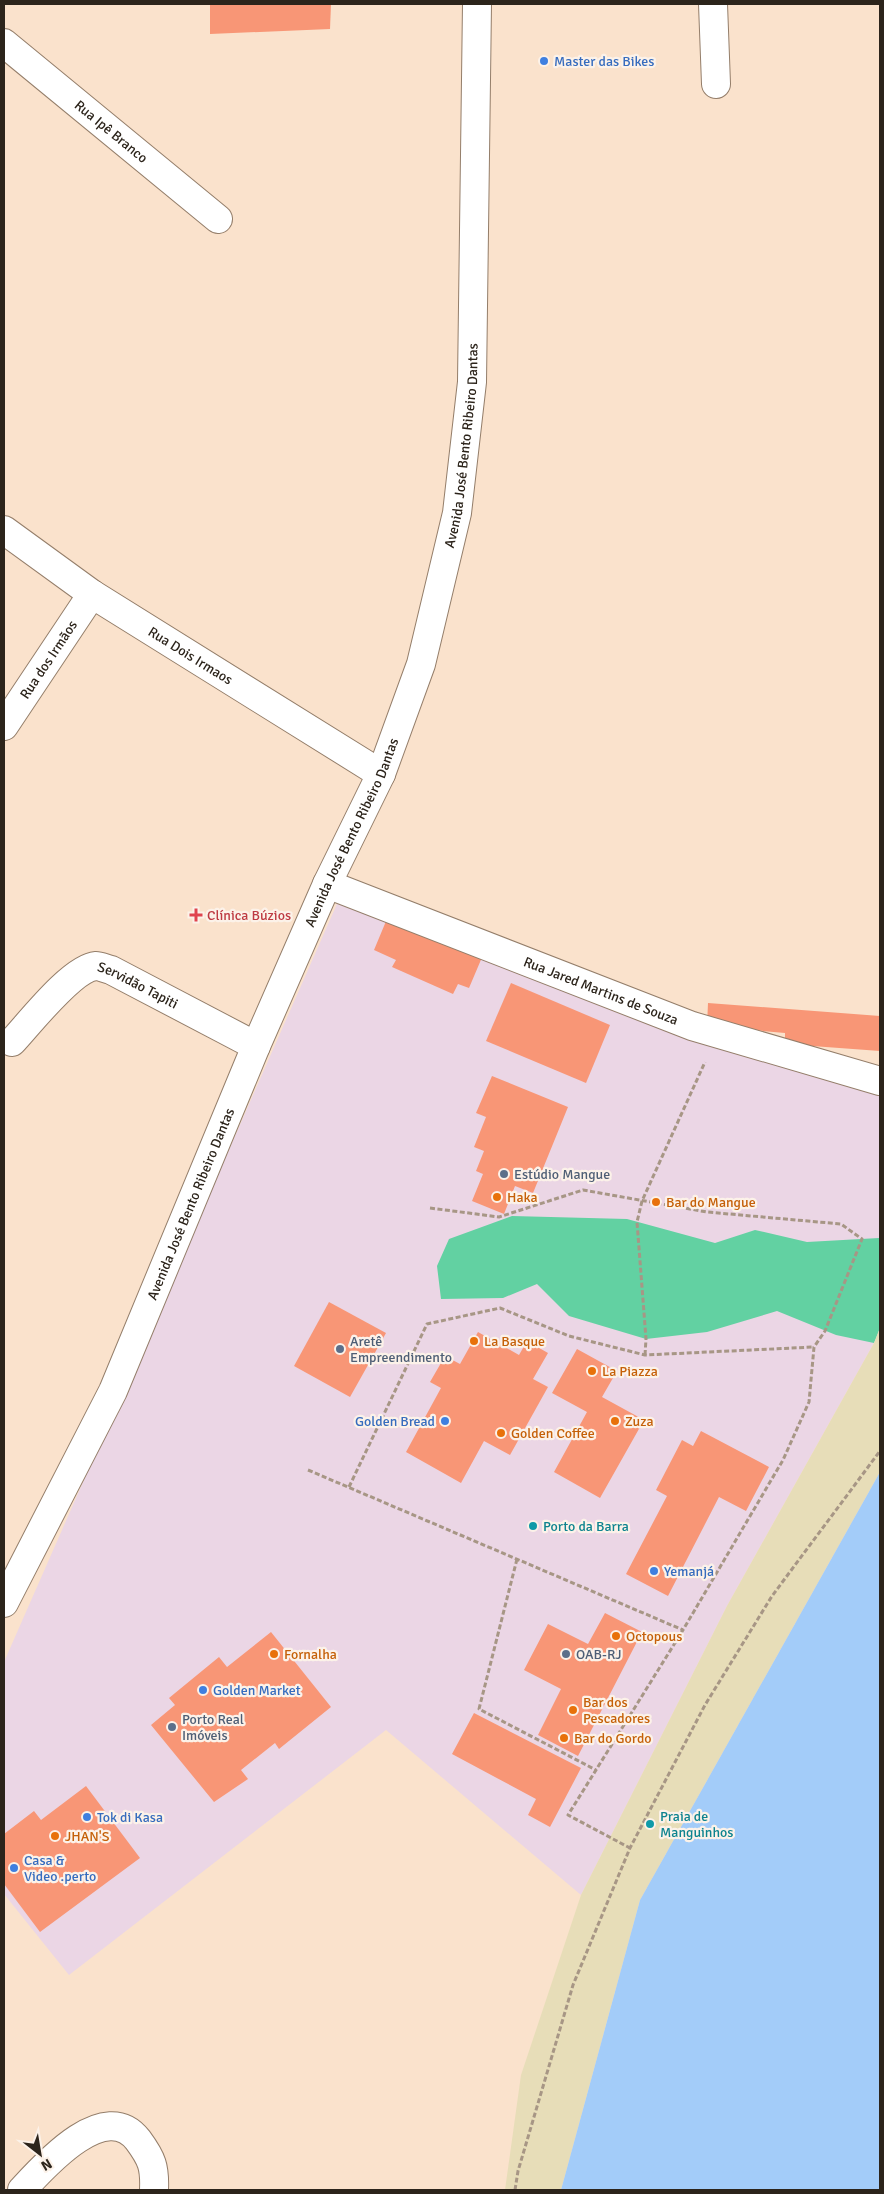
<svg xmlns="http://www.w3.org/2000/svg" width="884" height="2194" viewBox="0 0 884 2194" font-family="Signika,sans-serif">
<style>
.commercial{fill:#ebd6e5}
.green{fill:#62d1a2}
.sand{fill:#e7ddb8}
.water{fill:#a3ccf9}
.building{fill:#f89676}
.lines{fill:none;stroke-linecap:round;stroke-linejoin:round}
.minor-casing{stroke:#947e6a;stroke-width:30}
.major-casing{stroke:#947e6a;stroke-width:30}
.path{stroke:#a79685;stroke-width:3;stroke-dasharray:5 2.5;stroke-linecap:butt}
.minor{stroke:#fff;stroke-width:28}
.major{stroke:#fff;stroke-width:28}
.shop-dot{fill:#3f7fe0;stroke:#fcf2e9;stroke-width:2}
.health-dot{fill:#e0444e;stroke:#fcf2e9;stroke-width:2}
.service-dot{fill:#5c6f8a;stroke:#fcf2e9;stroke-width:2}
.food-dot{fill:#e8710a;stroke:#fcf2e9;stroke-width:2}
.culture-dot{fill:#0f9aa8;stroke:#fcf2e9;stroke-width:2}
.labels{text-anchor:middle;stroke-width:4.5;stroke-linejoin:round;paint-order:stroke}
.shop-label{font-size:14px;fill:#366cbe;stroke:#fcf2e9;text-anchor:start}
.street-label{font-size:14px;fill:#2c241b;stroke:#fcf2e9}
.health-label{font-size:14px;fill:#be3a42;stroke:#fcf2e9;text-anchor:start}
.service-label{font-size:14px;fill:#4e5e75;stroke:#fcf2e9;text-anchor:start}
.food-label{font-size:14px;fill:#c56008;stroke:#fcf2e9;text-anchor:start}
.culture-label{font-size:14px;fill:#0d838f;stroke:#fcf2e9;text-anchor:start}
</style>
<rect width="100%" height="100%" fill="#fae2cc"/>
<!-- commercial -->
<polygon class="commercial" points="340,897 880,1092 880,1328 874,1343 727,1606 581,1895 386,1730 69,1975 4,1894 4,1662"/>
<!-- green -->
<polygon class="green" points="512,1216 627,1219 715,1243 755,1230 807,1242 879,1238 880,1328 874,1343 836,1335 777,1311 707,1332 646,1339 569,1316 537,1284 503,1298 441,1299 437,1266 449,1239"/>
<!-- sand -->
<polygon class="sand" points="880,1328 880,1472 640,1900 561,2190 505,2190 521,2075 581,1895 727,1606 874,1343"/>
<!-- water -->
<polygon class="water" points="880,1472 880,2190 561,2190 640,1900"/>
<!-- building -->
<g class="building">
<polygon points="210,4 331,4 330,29 210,34"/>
<polygon points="389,914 483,955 469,988 458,984 453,994 392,967 396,960 374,950"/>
<polygon points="511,983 610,1025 586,1083 486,1041"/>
<polygon points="708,1003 880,1016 880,1051 785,1044 785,1033 707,1026"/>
<polygon points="492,1076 568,1107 533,1193 515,1186 504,1214 472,1201 483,1174 476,1171 484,1151 474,1147 486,1117 476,1113"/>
<polygon points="329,1302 386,1333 350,1397 294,1366"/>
<polygon points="478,1332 519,1355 527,1341 548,1353 533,1379 548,1387 510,1455 484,1441 461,1483 406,1452 441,1388 430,1382 445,1356 460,1364"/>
<polygon points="577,1349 617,1371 602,1397 644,1420 600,1498 554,1472 587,1412 552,1393"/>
<polygon points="701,1431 769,1467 746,1511 719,1497 668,1596 626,1574 667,1496 656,1490 682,1440 693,1446"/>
<polygon points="605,1613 642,1632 578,1756 538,1735 561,1689 524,1670 548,1624 588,1644"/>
<polygon points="271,1632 331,1707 279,1749 275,1743 241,1770 248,1779 214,1802 151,1725 175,1705 169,1698 219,1657 227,1667"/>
<polygon points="474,1713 581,1768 550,1827 528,1815 536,1799 452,1754"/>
<polygon points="86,1786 140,1858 40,1932 4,1884 4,1834 34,1811 41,1820"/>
</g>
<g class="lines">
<defs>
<g id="minor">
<polyline points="713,4 716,84"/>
<path id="s1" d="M4,43L218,219"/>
<path id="s2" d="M4,530L92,594L381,774"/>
<path id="s3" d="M4,726L92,594"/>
<path id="s4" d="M327,884L692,1026L880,1081"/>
<path id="s5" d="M12,1042C29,1024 72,968 96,966C100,966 106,969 111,970L256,1046"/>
<path d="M22,2190C44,2166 105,2097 138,2140C152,2159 155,2167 154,2190"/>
</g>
<g id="major">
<path id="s6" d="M4,1603L113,1391L256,1046L327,884L381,774L421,664L457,513L472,382L477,4"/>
</g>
</defs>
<!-- minor casing -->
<use href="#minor" class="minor-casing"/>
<!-- major casing -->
<use href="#major" class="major-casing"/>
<!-- path -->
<g class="path">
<polyline points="430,1208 499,1217 583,1190 707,1212 841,1224 862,1239 825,1331 814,1347 809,1402 783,1460 683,1630 568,1815 630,1848"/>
<polyline points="645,1355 646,1339 637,1222 642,1201 705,1062"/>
<polyline points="308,1470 683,1630"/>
<polyline points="349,1487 427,1324 500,1308 569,1336 645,1355 814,1347"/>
<polyline points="517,1559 479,1709 596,1770"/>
<polyline points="515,2190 518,2171 573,1985 630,1848 705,1705 772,1596 880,1451"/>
</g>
<!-- minor -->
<use href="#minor" class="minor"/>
<!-- major -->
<use href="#major" class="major"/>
</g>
<!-- markers -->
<g class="shop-dot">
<circle cx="544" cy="61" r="5"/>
<circle cx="445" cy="1421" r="5"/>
<circle cx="654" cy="1571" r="5"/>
<circle cx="203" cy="1690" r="5"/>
<circle cx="87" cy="1817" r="5"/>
<circle cx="14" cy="1868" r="5"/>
</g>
<path class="health-dot" d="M193.5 907.5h5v5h5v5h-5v5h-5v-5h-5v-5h5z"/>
<g class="service-dot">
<circle cx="504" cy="1174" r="5"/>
<circle cx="340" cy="1349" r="5"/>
<circle cx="566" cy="1654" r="5"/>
<circle cx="172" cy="1727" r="5"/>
</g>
<g class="food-dot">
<circle cx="497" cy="1197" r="5"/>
<circle cx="656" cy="1202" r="5"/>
<circle cx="474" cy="1341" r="5"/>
<circle cx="592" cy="1371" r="5"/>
<circle cx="615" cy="1421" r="5"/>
<circle cx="501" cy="1433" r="5"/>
<circle cx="616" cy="1636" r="5"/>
<circle cx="274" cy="1654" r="5"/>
<circle cx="573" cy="1710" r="5"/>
<circle cx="564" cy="1738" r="5"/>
<circle cx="55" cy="1836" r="5"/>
</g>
<g class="culture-dot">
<circle cx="533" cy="1526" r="5"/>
<circle cx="650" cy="1824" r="5"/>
</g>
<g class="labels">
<!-- shop labels -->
<g class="shop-label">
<text x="554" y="66">Master das Bikes</text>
<text x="435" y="1426" text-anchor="end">Golden Bread</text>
<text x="664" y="1576">Yemanjá</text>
<text x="213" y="1695">Golden Market</text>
<text x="97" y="1822">Tok di Kasa</text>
<text x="24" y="1865">Casa &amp;<tspan x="24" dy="16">Video .perto</tspan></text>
</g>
<!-- street labels -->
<g class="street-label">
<text dy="5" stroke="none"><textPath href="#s1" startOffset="139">Rua Ipê Branco</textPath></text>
<text dy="5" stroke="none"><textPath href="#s6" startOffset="1251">Avenida José Bento Ribeiro Dantas</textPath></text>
<text dy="5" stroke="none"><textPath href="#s2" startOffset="225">Rua Dois Irmaos</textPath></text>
<text dy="5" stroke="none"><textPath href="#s3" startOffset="80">Rua dos Irmãos</textPath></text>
<text dy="5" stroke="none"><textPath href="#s6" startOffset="846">Avenida José Bento Ribeiro Dantas</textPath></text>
<text dy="5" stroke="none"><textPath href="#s5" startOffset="161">Servidão Tapiti</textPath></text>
<text dy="5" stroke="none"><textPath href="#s4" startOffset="294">Rua Jared Martins de Souza</textPath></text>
<text dy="5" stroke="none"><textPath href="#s6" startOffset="441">Avenida José Bento Ribeiro Dantas</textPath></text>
</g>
<!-- health labels -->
<g class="health-label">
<text x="207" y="920">Clínica Búzios</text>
</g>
<!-- service labels -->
<g class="service-label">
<text x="514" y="1179">Estúdio Mangue</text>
<text x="350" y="1346">Aretê<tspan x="350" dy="16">Empreendimento</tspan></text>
<text x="576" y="1659">OAB-RJ</text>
<text x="182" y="1724">Porto Real<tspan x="182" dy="16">Imóveis</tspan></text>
</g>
<!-- food labels -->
<g class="food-label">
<text x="507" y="1202">Haka</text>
<text x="666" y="1207">Bar do Mangue</text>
<text x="484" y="1346">La Basque</text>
<text x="602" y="1376">La Piazza</text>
<text x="625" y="1426">Zuza</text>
<text x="511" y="1438">Golden Coffee</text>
<text x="626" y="1641">Octopous</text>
<text x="284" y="1659">Fornalha</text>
<text x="583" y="1707">Bar dos<tspan x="583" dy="16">Pescadores</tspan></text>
<text x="574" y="1743">Bar do Gordo</text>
<text x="65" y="1841">JHAN'S</text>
</g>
<!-- culture labels -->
<g class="culture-label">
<text x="543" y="1531">Porto da Barra</text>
<text x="660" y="1821">Praia de<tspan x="660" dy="16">Manguinhos</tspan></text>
</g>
</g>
<!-- border -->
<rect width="884" height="2194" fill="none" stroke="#2c241b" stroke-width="10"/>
<!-- north arrow -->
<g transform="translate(40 2154) rotate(149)" stroke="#fcf2e9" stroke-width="4" paint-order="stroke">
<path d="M0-4L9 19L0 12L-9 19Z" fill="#2c241b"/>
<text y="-8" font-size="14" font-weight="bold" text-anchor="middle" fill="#2c241b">N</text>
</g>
</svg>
